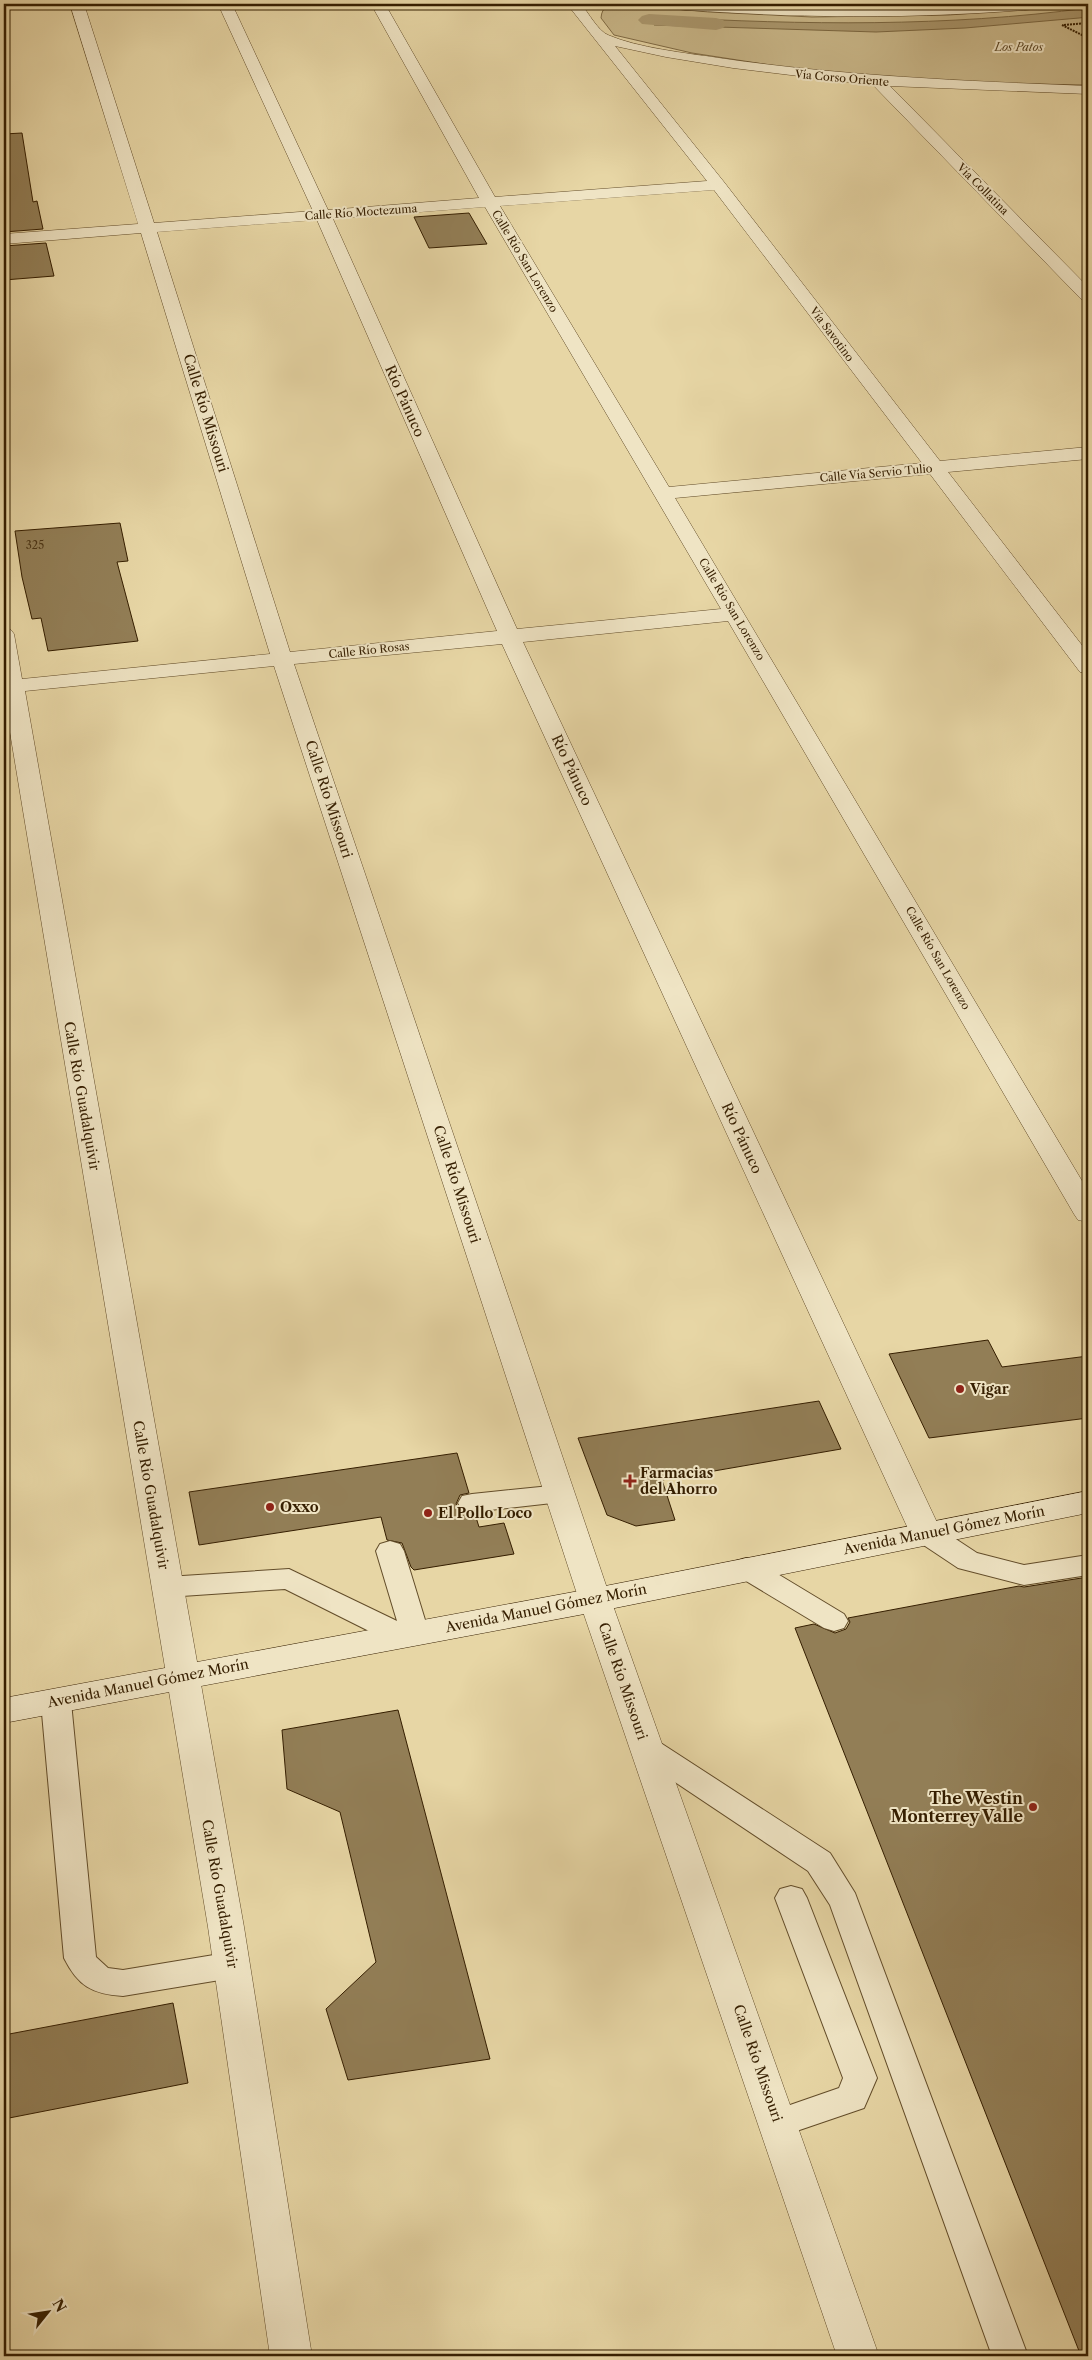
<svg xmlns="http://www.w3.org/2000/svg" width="1092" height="2360" viewBox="0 0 1092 2360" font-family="'Libre Caslon Text',serif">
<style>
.green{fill:#c9b789;stroke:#7f6a44}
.water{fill:#aa976d;stroke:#7b6741}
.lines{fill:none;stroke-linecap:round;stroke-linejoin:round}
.canal{fill:#aa976d;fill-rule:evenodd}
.building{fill:#927e56;stroke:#351e00}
.lane-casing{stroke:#624c29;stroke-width:2}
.street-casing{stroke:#624c29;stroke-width:1}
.secondary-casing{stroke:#351e00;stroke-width:1}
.path{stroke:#351e00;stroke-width:2;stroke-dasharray:2 1;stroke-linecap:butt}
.lane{fill:#efe4c4;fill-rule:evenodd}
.street{fill:#efe4c4;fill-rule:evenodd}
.secondary{fill:#efe4c4;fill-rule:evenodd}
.poi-dot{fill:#8f2418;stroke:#efe4c4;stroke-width:2}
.labels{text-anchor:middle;stroke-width:4;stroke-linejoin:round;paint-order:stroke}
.far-park-label{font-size:11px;font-style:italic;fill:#5a4422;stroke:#efe4c4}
.far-street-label{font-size:11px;fill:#351e00;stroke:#efe4c4}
.number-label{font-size:11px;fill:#4c3616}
.street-label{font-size:14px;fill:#351e00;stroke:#efe4c4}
.poi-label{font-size:14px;font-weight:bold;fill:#351e00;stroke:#efe4c4;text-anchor:start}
.near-poi-label{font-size:16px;font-weight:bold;fill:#351e00;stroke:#efe4c4;text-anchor:end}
</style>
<rect width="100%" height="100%" fill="#e7d6a5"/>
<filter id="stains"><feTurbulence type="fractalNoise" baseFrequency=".004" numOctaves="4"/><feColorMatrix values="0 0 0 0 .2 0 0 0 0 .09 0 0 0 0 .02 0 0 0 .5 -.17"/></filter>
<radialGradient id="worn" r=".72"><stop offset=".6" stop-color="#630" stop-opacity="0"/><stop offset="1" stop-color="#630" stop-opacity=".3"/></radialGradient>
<!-- green -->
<path class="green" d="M619,4L709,12L812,17L949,15L1088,4V85L922,82L796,69L692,53L614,35L601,18C602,6 608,6 619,4Z"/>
<!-- water -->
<path class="water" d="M1088,8V17L1079,18L965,28L876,32L654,25L661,17C803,25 947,27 1088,8Z"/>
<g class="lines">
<!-- canal -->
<polygon class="canal" points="649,14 716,18 723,20 727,24 723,28 716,30 642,24 638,20 642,16"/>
</g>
<!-- building -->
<g class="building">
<polygon points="22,133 33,202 37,201 43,229 4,232 4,134"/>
<polygon points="469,213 487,244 429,248 414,217"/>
<polygon points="46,243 54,276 4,280 4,246"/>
<polygon points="120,523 128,561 117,562 138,641 48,651 41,618 32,619 22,577 15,531"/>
<polygon points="988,1340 1002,1367 1088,1356 1088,1418 929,1438 889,1354"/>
<polygon points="819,1401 841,1449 662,1480 675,1520 636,1526 607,1515 578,1438"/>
<polygon points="457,1453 469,1493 460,1495 456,1504 462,1512 475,1514 479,1527 504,1523 514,1554 414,1570 411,1567 402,1543 387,1540 381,1517 199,1545 189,1492"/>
<polygon points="1088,1577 1088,2356 1081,2356 795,1628 814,1624 835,1633 846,1629 850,1622 848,1618 1019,1586 1024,1587"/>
<polygon points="398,1710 490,2059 348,2080 326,2009 376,1962 340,1812 287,1789 282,1730"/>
<polygon points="173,2003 188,2083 4,2119 4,2035"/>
</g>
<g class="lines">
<defs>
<g id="lane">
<polygon points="560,1485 570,1487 574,1494 570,1501 472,1512 462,1510 458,1503 462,1496 472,1494"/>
<polygon points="926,1523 936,1526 977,1553 1024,1565 1088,1555 1088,1575 1024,1585 958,1568 916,1540 912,1533 916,1526"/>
<polygon points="390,1541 400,1544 404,1551 429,1633 425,1640 401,1645 391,1642 285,1589 167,1597 157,1594 153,1587 157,1580 167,1577 289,1569 397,1621 376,1551 380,1544"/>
<polygon points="746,1558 756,1561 844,1614 848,1621 844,1628 834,1631 824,1628 736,1575 732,1568 736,1561"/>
<path d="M56,1691L66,1694L71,1702L96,1957L108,1968L123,1970L232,1952L243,1956L248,1965L243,1974L232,1978L123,1996C92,1994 78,1986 64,1958L41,1702L46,1694Z"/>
<polygon points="646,1737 656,1740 830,1853 855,1893 1028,2356 992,2356 830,1905 808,1871 636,1756 631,1748 636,1740"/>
<polygon points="791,1886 802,1889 807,1898 877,2078 864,2108 779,2137 767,2133 762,2123 767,2113 839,2088 843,2078 775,1898 780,1889"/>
</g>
<g id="street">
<path d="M70,4H84L154,223L313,211L218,4H232L328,210L479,198L371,4H385L495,197L707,181L567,4H581C588,12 598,31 608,35C638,48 686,53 719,58C842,76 964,81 1088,86V94L890,86L1088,287V301L1082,300L873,85L733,68L666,57L615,46L724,182L940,461L1088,447V459L948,472L1088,653V673L1080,672L930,474L675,498L1088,1191V1222L1078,1220L1074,1214L728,621L523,642L942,1533L937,1541L926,1544L915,1541L910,1533L502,644L294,664L611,1600L879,2356H837L579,1600L274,666L25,691L244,1927L312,2356H270L208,1927L4,696V628L11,630L14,634L22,679L270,654L141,233L4,244V234L138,224ZM714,190L922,463L669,487L500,206ZM485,207L721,609L517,629L333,219ZM317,220L493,622L497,631L290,652L157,232Z"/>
<path d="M652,4H708L854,9L1055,4L1048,8C918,20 789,18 659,8Z"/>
</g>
<polygon id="secondary" points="1088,1491 1088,1513 595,1612 4,1723 4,1698 595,1588"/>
</defs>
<!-- lane casing -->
<use href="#lane" class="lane-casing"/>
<!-- street casing -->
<use href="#street" class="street-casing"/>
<!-- secondary casing -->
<use href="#secondary" class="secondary-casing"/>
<!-- path -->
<g class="path">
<polyline points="1062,25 1088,38"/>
<polyline points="1064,25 1088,23"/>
</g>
<!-- lane -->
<use href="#lane" class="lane"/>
<!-- street -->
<use href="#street" class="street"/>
<!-- secondary -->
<use href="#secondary" class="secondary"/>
</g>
<!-- markers -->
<g class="poi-dot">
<circle cx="960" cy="1389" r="5"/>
<path d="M627.5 1473.5h5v5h5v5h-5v5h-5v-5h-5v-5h5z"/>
<circle cx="270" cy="1507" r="5"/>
<circle cx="428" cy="1513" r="5"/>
<circle cx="1033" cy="1807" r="5"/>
</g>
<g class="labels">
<!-- far-park labels -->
<g class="far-park-label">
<text x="1019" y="51">Los Patos</text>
</g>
<!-- far-street labels -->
<g class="far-street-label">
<text transform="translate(842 78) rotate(5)" y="4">Vía Corso Oriente</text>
<text transform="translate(983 189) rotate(45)" y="4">Vía Collatina</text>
<text transform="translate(361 212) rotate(-4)" y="4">Calle Río Moctezuma</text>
<text transform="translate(525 261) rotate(59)" y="4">Calle Río San Lorenzo</text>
<text transform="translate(832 334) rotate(53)" y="4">Vía Savotino</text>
<text transform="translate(876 473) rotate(-5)" y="4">Calle Vía Servio Tulio</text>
<text transform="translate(732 609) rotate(59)" y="4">Calle Río San Lorenzo</text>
<text transform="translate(369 650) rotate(-6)" y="4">Calle Río Rosas</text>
<text transform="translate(938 958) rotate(60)" y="4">Calle Río San Lorenzo</text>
</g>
<!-- number labels -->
<g class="number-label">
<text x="35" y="549">325</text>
</g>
<!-- street labels -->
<g class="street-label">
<text transform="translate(405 401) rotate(66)" y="5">Río Pánuco</text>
<text transform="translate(206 413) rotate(73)" y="5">Calle Río Missouri</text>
<text transform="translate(572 770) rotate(65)" y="5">Río Pánuco</text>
<text transform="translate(329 799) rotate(72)" y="5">Calle Río Missouri</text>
<text transform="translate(82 1096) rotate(80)" y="5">Calle Río Guadalquivir</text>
<text transform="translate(742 1138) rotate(65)" y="5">Río Pánuco</text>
<text transform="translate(457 1184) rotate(72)" y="5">Calle Río Missouri</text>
<text transform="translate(151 1495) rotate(80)" y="5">Calle Río Guadalquivir</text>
<text transform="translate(944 1530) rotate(-11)" y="5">Avenida Manuel Gómez Morín</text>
<text transform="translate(546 1608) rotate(-11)" y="5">Avenida Manuel Gómez Morín</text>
<text transform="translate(623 1681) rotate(71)" y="5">Calle Río Missouri</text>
<text transform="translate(148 1683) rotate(-11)" y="5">Avenida Manuel Gómez Morín</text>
<text transform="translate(220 1894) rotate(80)" y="5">Calle Río Guadalquivir</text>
<text transform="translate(758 2063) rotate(71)" y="5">Calle Río Missouri</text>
</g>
<!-- poi labels -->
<g class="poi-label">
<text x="970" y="1394">Vigar</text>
<text x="640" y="1478">Farmacias<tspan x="640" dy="16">del Ahorro</tspan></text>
<text x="280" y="1512">Oxxo</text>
<text x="438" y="1518">El Pollo Loco</text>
</g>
<!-- near-poi labels -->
<g class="near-poi-label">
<text x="1023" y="1804">The Westin<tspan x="1023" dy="18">Monterrey Valle</tspan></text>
</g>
</g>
<!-- margin -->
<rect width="1092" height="2360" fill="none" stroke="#e7d6a5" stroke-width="20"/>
<rect x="5" y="5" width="1082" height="2350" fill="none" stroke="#351e00" stroke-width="2.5"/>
<rect x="10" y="10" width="1072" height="2340" fill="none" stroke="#351e00"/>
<!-- north arrow -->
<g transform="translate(48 2312) rotate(60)" stroke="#efe4c4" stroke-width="4" paint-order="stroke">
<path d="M0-4L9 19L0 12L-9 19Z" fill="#351e00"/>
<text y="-8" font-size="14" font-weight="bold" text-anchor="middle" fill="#351e00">N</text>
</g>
<rect width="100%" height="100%" filter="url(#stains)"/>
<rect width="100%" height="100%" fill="url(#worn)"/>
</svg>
